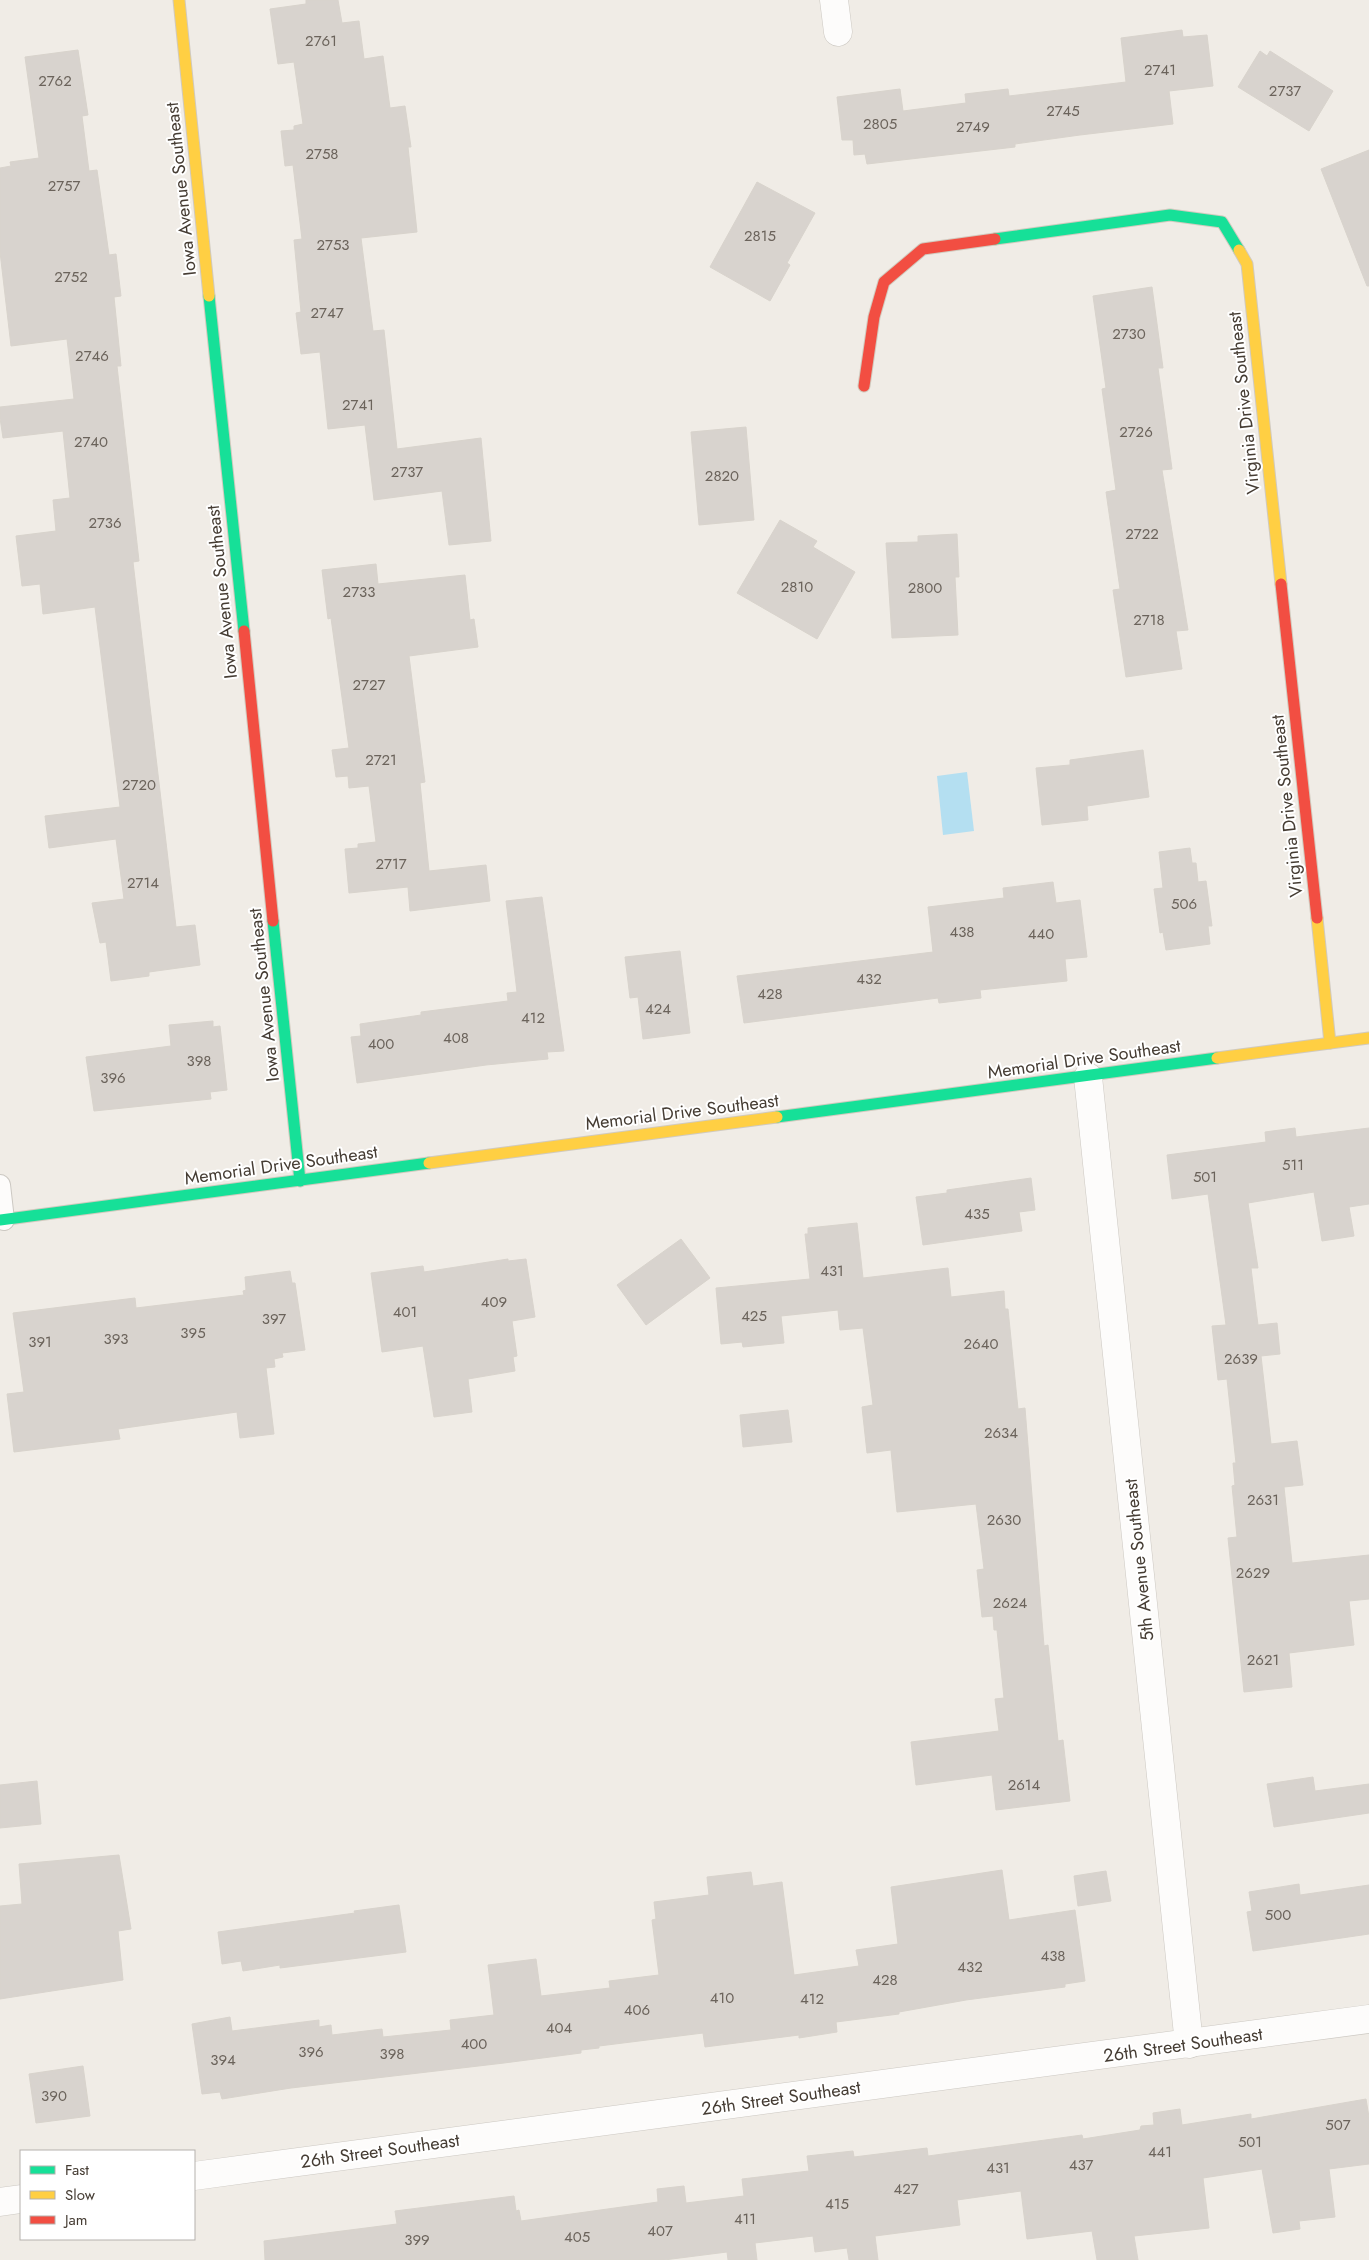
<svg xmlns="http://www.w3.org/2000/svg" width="1369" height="2260" viewBox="0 0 1369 2260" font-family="Jost,sans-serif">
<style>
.water{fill:#b4dff1}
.building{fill:#d8d3ce;stroke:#d8d3cc}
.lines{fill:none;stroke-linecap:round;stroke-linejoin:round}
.lane-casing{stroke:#ccc8c2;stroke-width:22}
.street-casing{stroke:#ccc8c2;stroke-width:29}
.fast-casing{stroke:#d1cabe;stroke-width:13}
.slow-casing{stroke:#d1cabe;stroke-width:13}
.jam-casing{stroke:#d1cabe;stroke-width:13}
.lane{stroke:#fdfcfb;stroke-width:20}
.street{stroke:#fdfcfb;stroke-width:28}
.fast{stroke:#16e098;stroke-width:11}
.slow{stroke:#ffcf43;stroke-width:11}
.jam{stroke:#f24e42;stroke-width:11}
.labels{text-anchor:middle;stroke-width:4;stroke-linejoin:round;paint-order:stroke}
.number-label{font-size:15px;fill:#6b635b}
.street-label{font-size:18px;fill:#453c33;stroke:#fff}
</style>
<rect width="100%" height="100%" fill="#f0ece6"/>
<!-- water -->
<polygon class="water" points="967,772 974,831 943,835 937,776"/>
<!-- building -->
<g class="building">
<polygon points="306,0 338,0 342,23 359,21 364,59 383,56 390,108 405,106 411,147 408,147 417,232 361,238 373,331 384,330 397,449 481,438 491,541 449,545 442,491 374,500 365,425 328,429 320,352 301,354 296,313 301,312 294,240 302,239 293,165 285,166 281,131 294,130 294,126 303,124 294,62 278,64 270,9 306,4"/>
<polygon points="1182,30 1183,37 1207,35 1213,86 1169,91 1173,124 1080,135 1015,144 1015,147 867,164 865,154 854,155 853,140 842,140 837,97 900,89 903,111 966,103 965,94 1008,89 1009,96 1126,82 1121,38"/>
<polygon points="78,50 88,115 82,116 89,171 97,170 109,255 116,254 121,296 114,297 121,366 117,366 139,561 133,562 176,927 195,925 200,965 149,972 149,976 111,981 106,942 100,943 92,903 124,899 116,839 49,848 45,816 120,807 95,607 43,614 40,584 22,586 16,536 56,531 53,500 70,498 63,431 3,438 0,418 0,407 74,399 67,339 11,346 0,252 0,168 11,166 10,162 39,158 25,57"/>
<polygon points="1260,51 1267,56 1270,51 1333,91 1309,131 1238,87"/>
<polygon points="1369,150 1369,286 1367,286 1321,169"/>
<polygon points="757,182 815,213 787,263 790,265 770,301 710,267"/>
<polygon points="1152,287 1163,368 1158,368 1172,469 1162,470 1188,630 1176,631 1182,669 1126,677 1113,590 1120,589 1106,492 1116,490 1102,389 1106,388 1093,296"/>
<polygon points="746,427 754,520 699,525 691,432"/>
<polygon points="780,520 817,541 813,547 855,572 817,639 737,593"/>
<polygon points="957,534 959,577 955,577 958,635 892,638 886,543 918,542 918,536"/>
<polygon points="376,564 378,584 465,575 470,620 474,619 478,647 409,656 425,782 420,783 429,871 486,865 490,901 410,911 408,887 349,893 345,849 358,848 358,844 376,842 369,786 349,788 348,776 336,777 332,750 349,748 331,618 328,619 322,570"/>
<polygon points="1143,750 1149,797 1087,806 1088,820 1042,825 1036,768 1070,765 1070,760"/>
<polygon points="1190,848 1192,863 1196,863 1198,882 1206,881 1212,926 1208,926 1210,944 1166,950 1163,932 1160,933 1154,889 1163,888 1159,852"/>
<polygon points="1053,882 1056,903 1080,900 1087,957 1065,959 1067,981 980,990 981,998 939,1003 938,998 744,1023 737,976 933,952 928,907 1004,898 1003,888"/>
<polygon points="542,897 564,1051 547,1052 548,1059 486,1065 357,1083 351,1037 361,1036 360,1024 421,1015 421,1012 508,1001 507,993 517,992 506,901"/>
<polygon points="680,951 690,1033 643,1039 638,997 630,998 625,957"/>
<polygon points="213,1021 213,1027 220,1026 227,1090 210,1092 211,1099 94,1111 86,1057 171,1046 169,1025"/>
<polygon points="1295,1128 1296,1137 1369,1128 1369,1204 1349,1207 1354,1236 1322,1241 1314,1192 1248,1203 1258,1268 1251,1268 1258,1325 1277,1323 1280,1354 1261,1356 1271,1444 1297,1441 1303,1485 1284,1487 1292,1563 1369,1555 1369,1599 1349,1601 1354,1645 1289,1653 1292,1687 1244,1692 1228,1538 1237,1537 1232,1486 1235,1485 1233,1463 1236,1463 1227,1379 1218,1380 1212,1326 1226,1325 1208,1194 1172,1199 1167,1155 1266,1142 1265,1132"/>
<polygon points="1031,1178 1035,1210 1019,1212 1022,1231 923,1245 916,1197 947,1193 947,1190"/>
<polygon points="857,1223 863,1278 948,1268 951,1297 1004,1291 1005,1309 1008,1309 1018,1409 1025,1408 1044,1646 1048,1645 1058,1741 1063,1740 1070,1801 996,1810 992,1775 916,1785 911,1742 999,1731 995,1699 1004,1698 997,1630 994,1630 993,1616 982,1617 977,1570 984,1569 976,1504 897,1512 891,1450 867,1453 862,1407 873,1405 863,1328 840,1330 838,1310 781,1316 784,1343 743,1347 742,1342 721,1344 716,1288 810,1279 805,1234 808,1234 808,1228"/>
<polygon points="681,1239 710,1278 646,1325 617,1285"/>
<polygon points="508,1259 508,1261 526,1259 535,1317 512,1321 517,1356 513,1357 515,1371 468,1379 472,1412 434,1417 423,1346 382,1352 371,1273 423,1266 424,1272"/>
<polygon points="290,1271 292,1283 295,1283 305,1350 282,1353 283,1357 274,1359 275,1367 266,1368 274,1434 240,1438 237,1412 118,1429 120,1439 14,1452 7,1394 24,1392 13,1313 135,1298 136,1308 244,1295 243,1291 246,1290 245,1277"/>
<polygon points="788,1410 792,1442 743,1447 740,1415"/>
<polygon points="1313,1777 1315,1791 1369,1784 1369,1813 1274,1827 1267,1784"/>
<polygon points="37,1781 41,1824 0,1828 0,1785"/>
<polygon points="119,1855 131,1929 118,1931 123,1980 0,1999 0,1906 22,1904 19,1864"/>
<polygon points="1002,1870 1009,1920 1075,1910 1085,1981 1065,1984 1065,1987 966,2000 899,2012 899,2014 836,2022 837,2032 799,2038 799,2035 705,2047 703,2033 599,2046 599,2048 581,2050 581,2053 504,2063 291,2088 222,2099 220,2092 202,2094 192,2024 230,2017 232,2031 319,2020 319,2027 331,2025 332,2035 382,2029 383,2037 451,2030 450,2020 494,2015 488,1965 536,1959 541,1996 610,1988 609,1981 659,1975 652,1920 656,1919 654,1902 709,1895 707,1877 751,1872 753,1886 782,1882 794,1975 859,1966 856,1950 898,1944 891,1887"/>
<polygon points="1106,1871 1111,1901 1078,1906 1074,1876"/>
<polygon points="1299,1884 1300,1895 1369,1885 1369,1934 1253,1951 1247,1912 1252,1911 1249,1892"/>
<polygon points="399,1905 406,1952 280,1968 280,1965 243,1971 241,1961 222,1964 218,1932 355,1913 354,1911"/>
<polygon points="83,2066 90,2116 36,2123 29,2074"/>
<polygon points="1366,2099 1369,2117 1369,2164 1329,2169 1335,2217 1299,2221 1300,2229 1273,2233 1262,2169 1203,2178 1209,2228 1134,2236 1138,2260 1097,2260 1092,2231 1027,2239 1021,2191 957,2200 960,2225 875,2236 878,2260 849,2260 847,2248 815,2252 813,2236 755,2243 757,2260 728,2260 727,2252 664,2260 265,2260 264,2241 397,2224 395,2211 514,2196 516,2211 519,2210 521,2221 658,2202 657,2189 684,2186 686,2203 744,2196 742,2179 809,2171 807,2156 853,2151 854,2157 927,2148 928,2156 1082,2135 1083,2139 1140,2130 1141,2126 1154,2125 1153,2113 1180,2109 1182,2125 1251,2114 1251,2119"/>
</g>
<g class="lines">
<defs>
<polyline id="lane" points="0,1185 4,1220"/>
<g id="street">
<polyline points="834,0 838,32"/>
<polyline points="1088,1077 1189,2044"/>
<polyline points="194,2176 1369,2019"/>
<polyline points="0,2202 21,2199"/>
</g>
<g id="fast">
<polyline points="995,239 1170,215 1222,222 1239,250"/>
<polyline points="209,296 244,631"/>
<polyline points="273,921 300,1181"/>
<polyline points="777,1117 1217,1058"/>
<polyline points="0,1220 429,1163"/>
</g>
<g id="slow">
<polyline points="179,0 209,296"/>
<polyline points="1239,250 1247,264 1281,584"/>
<polyline points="1317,918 1330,1043"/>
<polyline points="1217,1058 1369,1038"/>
<polyline points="429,1163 777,1117"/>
</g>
<g id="jam">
<polyline points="864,386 874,317 884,282 923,249 995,239"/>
<polyline points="1281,584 1317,918"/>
<polyline points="244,631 273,921"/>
</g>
</defs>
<!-- lane casing -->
<use href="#lane" class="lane-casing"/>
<!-- street casing -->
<use href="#street" class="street-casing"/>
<!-- fast casing -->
<use href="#fast" class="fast-casing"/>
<!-- slow casing -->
<use href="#slow" class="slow-casing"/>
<!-- jam casing -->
<use href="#jam" class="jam-casing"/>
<!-- lane -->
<use href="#lane" class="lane"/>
<!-- street -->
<use href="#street" class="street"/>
<!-- fast -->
<use href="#fast" class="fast"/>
<!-- slow -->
<use href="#slow" class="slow"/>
<!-- jam -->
<use href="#jam" class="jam"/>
</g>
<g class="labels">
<!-- number labels -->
<g class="number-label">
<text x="321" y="46">2761</text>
<text x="1160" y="75">2741</text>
<text x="55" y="86">2762</text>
<text x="1285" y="96">2737</text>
<text x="1063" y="116">2745</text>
<text x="880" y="129">2805</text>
<text x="973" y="132">2749</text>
<text x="322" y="159">2758</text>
<text x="64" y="191">2757</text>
<text x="760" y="241">2815</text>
<text x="333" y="250">2753</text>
<text x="71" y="282">2752</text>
<text x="327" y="318">2747</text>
<text x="1129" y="339">2730</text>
<text x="92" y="361">2746</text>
<text x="358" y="410">2741</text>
<text x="1136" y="437">2726</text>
<text x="91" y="447">2740</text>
<text x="407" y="477">2737</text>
<text x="722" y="481">2820</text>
<text x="105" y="528">2736</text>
<text x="1142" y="539">2722</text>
<text x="797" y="592">2810</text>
<text x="925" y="593">2800</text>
<text x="359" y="597">2733</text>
<text x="1149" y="625">2718</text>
<text x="369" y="690">2727</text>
<text x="381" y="765">2721</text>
<text x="139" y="790">2720</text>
<text x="391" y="869">2717</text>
<text x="143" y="888">2714</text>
<text x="1184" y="909">506</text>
<text x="962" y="937">438</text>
<text x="1041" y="939">440</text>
<text x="869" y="984">432</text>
<text x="770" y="999">428</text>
<text x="658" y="1014">424</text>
<text x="533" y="1023">412</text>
<text x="456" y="1043">408</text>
<text x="381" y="1049">400</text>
<text x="199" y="1066">398</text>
<text x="113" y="1083">396</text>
<text x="1293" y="1170">511</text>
<text x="1205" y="1182">501</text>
<text x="977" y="1219">435</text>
<text x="832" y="1276">431</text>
<text x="494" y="1307">409</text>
<text x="405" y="1317">401</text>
<text x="754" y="1321">425</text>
<text x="274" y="1324">397</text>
<text x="193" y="1338">395</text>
<text x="116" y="1344">393</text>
<text x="40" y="1347">391</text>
<text x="981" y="1349">2640</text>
<text x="1241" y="1364">2639</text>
<text x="1001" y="1438">2634</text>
<text x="1263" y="1505">2631</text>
<text x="1004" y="1525">2630</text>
<text x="1253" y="1578">2629</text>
<text x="1010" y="1608">2624</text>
<text x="1263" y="1665">2621</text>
<text x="1024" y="1790">2614</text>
<text x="1278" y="1920">500</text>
<text x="1053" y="1961">438</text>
<text x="970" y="1972">432</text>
<text x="885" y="1985">428</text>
<text x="722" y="2003">410</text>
<text x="812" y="2004">412</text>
<text x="637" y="2015">406</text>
<text x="559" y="2033">404</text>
<text x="474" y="2049">400</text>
<text x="311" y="2057">396</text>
<text x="392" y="2059">398</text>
<text x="223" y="2065">394</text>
<text x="54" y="2101">390</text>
<text x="1338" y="2130">507</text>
<text x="1250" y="2147">501</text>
<text x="1160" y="2157">441</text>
<text x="1081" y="2170">437</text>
<text x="998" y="2173">431</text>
<text x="906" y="2194">427</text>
<text x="837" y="2209">415</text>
<text x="745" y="2224">411</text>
<text x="660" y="2236">407</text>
<text x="577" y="2242">405</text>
<text x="417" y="2245">399</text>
</g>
<!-- street labels -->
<g class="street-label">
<text transform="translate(181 189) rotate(-96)" y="6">Iowa Avenue Southeast</text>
<text transform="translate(1244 403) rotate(-96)" y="6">Virginia Drive Southeast</text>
<text transform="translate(222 592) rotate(-96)" y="6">Iowa Avenue Southeast</text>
<text transform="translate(1287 806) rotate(-96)" y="6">Virginia Drive Southeast</text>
<text transform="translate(264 995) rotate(-96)" y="6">Iowa Avenue Southeast</text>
<text transform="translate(1084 1059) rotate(-8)" y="6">Memorial Drive Southeast</text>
<text transform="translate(682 1112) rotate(-7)" y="6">Memorial Drive Southeast</text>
<text transform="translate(281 1165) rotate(-8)" y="6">Memorial Drive Southeast</text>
<text transform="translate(1139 1560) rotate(-96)" y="6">5th Avenue Southeast</text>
<text transform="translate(1183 2045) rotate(-8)" y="6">26th Street Southeast</text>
<text transform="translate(781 2098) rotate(-8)" y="6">26th Street Southeast</text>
<text transform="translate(380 2151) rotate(-8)" y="6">26th Street Southeast</text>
</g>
</g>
<!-- legend -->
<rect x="20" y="2150" width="175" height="90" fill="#ffffff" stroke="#b5b1ad"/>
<rect x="30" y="2166" width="25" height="8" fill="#16e098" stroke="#b5b1ad"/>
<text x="65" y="2175" font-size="15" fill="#453c33">Fast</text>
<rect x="30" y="2191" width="25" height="8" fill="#ffcf43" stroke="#b5b1ad"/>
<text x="65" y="2200" font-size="15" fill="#453c33">Slow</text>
<rect x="30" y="2216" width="25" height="8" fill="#f24e42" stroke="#b5b1ad"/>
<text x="65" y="2225" font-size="15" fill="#453c33">Jam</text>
</svg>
